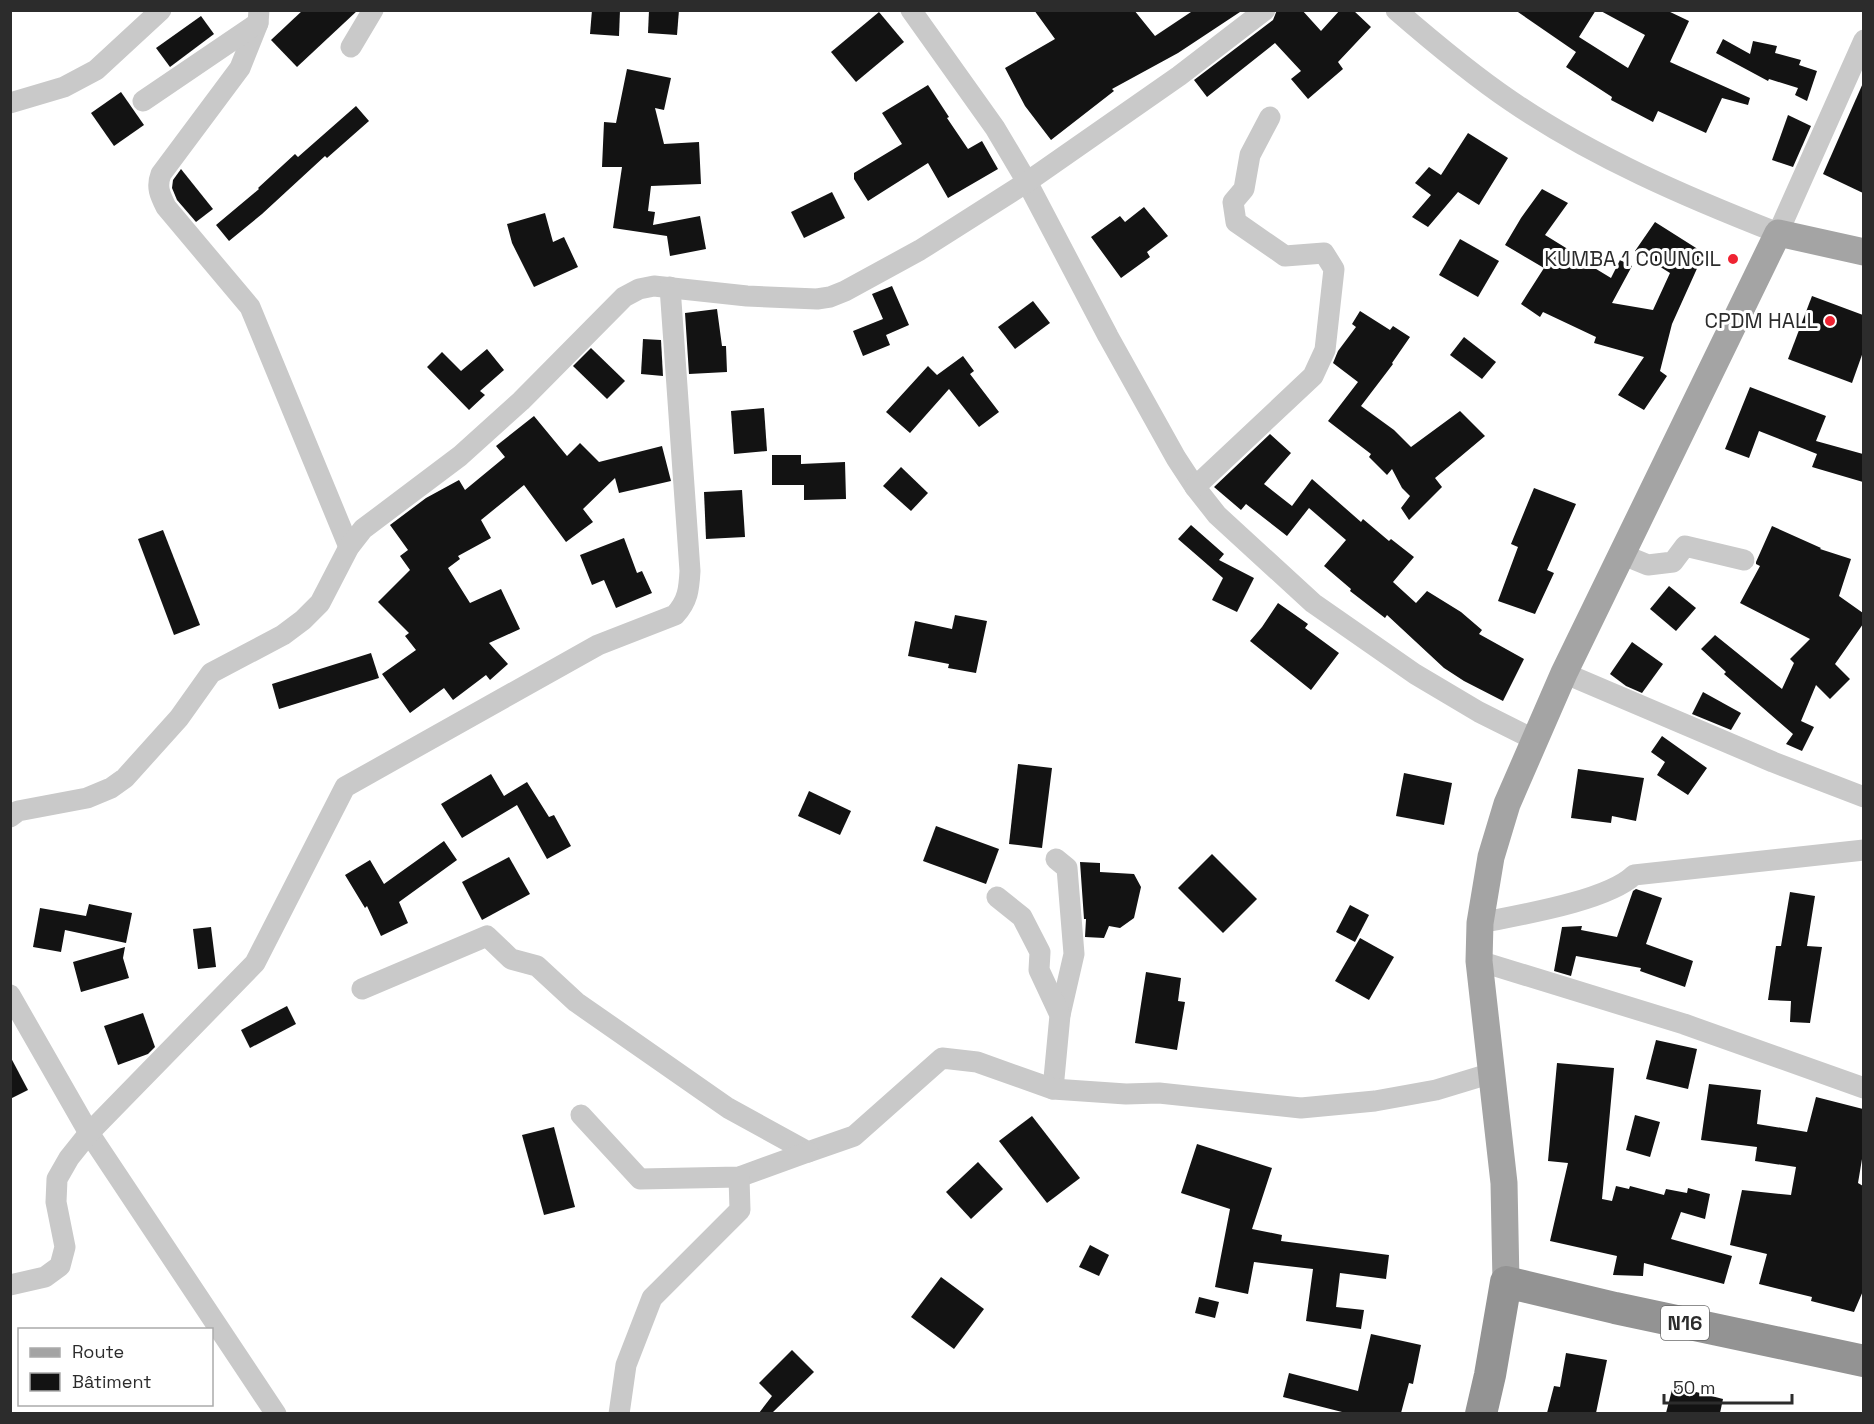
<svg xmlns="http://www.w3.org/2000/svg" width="1874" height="1424" viewBox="0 0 1874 1424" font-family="'Space Grotesk',sans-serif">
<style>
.building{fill:#131313}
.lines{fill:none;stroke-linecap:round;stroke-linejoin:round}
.minor{stroke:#c9c9c9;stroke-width:21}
.major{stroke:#a4a4a4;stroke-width:27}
.highway{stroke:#939393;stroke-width:32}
.poi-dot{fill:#ef2332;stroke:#fff;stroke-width:2}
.labels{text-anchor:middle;stroke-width:6;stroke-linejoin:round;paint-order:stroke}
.shield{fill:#fff;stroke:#6b6b6b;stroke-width:1.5}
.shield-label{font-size:20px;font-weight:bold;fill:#2c2c2c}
.poi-label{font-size:21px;fill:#2c2c2c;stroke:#fff;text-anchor:end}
</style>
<rect width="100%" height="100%" fill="#fff"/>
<!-- building -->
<g class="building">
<polygon points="303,10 358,10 297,67 271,40"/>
<polygon points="592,10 620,10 619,36 590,34"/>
<polygon points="649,10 679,10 677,35 648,33"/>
<polygon points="1034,10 1134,10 1155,36 1194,10 1243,10 1178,53 1112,89 1114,91 1051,140 1025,106 1005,68 1055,39"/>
<polygon points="1277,10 1302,10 1321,31 1340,10 1353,10 1371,27 1338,62 1343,69 1308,99 1291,79 1301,71 1275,43 1207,97 1194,80 1273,20"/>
<polygon points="1515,10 1596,10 1579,37 1628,68 1645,35 1599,10 1666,10 1689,21 1670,62 1750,98 1748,105 1722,98 1706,133 1658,111 1653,122 1611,100 1612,97 1566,67 1576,52"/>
<polygon points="879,12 904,42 856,82 831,52"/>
<polygon points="201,16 214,34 170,67 156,48"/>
<polygon points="1723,39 1750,54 1753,41 1777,46 1775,53 1801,60 1799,65 1817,71 1807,101 1795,95 1798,88 1769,79 1768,81 1716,53"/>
<polygon points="627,69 671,78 664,110 655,108 664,144 699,142 701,184 651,186 648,211 655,212 653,225 700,216 706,249 670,256 667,236 613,228 622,167 602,167 604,122 616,123"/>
<polygon points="1863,83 1863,193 1823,174"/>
<polygon points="928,85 949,117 947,118 968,149 982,141 998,169 948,198 928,163 868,201 854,179 854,173 902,144 882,113"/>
<polygon points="121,92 144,125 114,146 91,113"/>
<polygon points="356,106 369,121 327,158 325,156 262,214 229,241 216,225 259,189 258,188 295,154 298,157"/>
<polygon points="1788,115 1811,126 1793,167 1772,160"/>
<polygon points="1468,133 1508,158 1479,205 1458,192 1428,227 1412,217 1431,195 1415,183 1429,167 1441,175"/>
<polygon points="181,169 213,209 196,222 177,200 172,188 173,180"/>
<polygon points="1542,189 1568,203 1545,235 1579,256 1578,258 1611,278 1620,260 1632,266 1612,303 1653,310 1670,273 1635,251 1655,222 1704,253 1672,324 1660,371 1667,376 1644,410 1618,395 1644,357 1594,343 1596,337 1543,312 1540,317 1521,304 1544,268 1505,245 1521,218"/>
<polygon points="832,192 845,218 804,238 791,212"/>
<polygon points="1144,207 1168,236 1147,252 1150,257 1121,278 1091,237 1120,216 1125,222"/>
<polygon points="545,213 553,242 564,237 578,267 534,287 512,243 507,224"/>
<polygon points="1460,239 1499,261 1478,297 1439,275"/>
<polygon points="892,286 909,325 886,335 890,345 863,356 853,331 883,319 872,294"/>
<polygon points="1812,296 1863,315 1863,352 1852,383 1788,359"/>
<polygon points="1033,301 1050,323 1015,349 998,327"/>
<polygon points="717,309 722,346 726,346 727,372 689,374 685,313"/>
<polygon points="1360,311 1390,330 1393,326 1410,337 1392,363 1393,364 1361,406 1394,430 1411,447 1460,411 1485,436 1435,478 1442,487 1409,520 1401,508 1410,496 1402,488 1392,469 1387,475 1369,457 1371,454 1328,421 1358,382 1333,363 1338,351 1356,327 1352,324"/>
<polygon points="1464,337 1496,362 1482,379 1450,355"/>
<polygon points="643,339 661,340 663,376 641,374"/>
<polygon points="591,348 625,381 607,399 573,366"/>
<polygon points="487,349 504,370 480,391 485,395 469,410 427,367 442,352 461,371"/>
<polygon points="963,356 974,371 970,374 999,412 979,427 949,389 910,433 886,412 928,366 937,375"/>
<polygon points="1750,387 1826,416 1816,441 1863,454 1863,482 1812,467 1817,454 1759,431 1749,458 1725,449"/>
<polygon points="764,408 767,451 734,454 731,411"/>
<polygon points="534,416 567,456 580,443 599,462 662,446 671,481 619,493 615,478 583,509 593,522 566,542 524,485 481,520 491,538 458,556 460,559 448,568 470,603 501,589 520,629 489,643 508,664 490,680 486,675 453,700 444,688 410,713 382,674 416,650 405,636 409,633 378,602 410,570 400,556 408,550 390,525 426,498 459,480 465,490 505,457 496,446"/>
<polygon points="1270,434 1291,453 1264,484 1292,506 1312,479 1361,522 1363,519 1389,541 1391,539 1414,557 1393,582 1416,603 1427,591 1461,612 1482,630 1479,634 1524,659 1503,701 1464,681 1444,668 1387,615 1385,618 1350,591 1351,589 1324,566 1346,540 1309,508 1287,536 1246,504 1241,510 1214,487"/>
<polygon points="772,455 801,455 801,464 845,462 846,499 804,500 804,485 772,485"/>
<polygon points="901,467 928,493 911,511 883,486"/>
<polygon points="1534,488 1576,504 1547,570 1554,573 1535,614 1498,601 1518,547 1511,544"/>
<polygon points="742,490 745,537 706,539 704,492"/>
<polygon points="1191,525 1224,554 1219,560 1254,578 1237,612 1212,600 1223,578 1178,539"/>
<polygon points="1772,526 1821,548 1820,549 1851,559 1839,596 1863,613 1863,624 1835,664 1850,679 1830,699 1816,685 1801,721 1814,727 1802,751 1786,744 1793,734 1724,674 1726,672 1701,649 1715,635 1782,689 1794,663 1790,659 1810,639 1740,603 1760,566 1756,564 1756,562"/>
<polygon points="163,530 200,625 174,635 138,539"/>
<polygon points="624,538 637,573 642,571 652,593 616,608 604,580 592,585 580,555"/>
<polygon points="1669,586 1696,608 1676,631 1650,609"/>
<polygon points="1278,603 1308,624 1305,628 1339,653 1311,690 1250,641 1262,627"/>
<polygon points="955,615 987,621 976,673 948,668 949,664 908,656 915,621 952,629"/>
<polygon points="1632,642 1663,664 1642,693 1626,686 1610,674"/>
<polygon points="371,653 379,678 279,709 272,684"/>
<polygon points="1703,692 1741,713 1731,730 1692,714"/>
<polygon points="1662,736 1707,768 1688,795 1657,775 1665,762 1651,752"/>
<polygon points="1018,764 1052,768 1042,848 1009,844"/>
<polygon points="1578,769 1644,778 1636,821 1612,816 1611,823 1571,818"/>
<polygon points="1404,773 1452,783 1444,825 1396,816"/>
<polygon points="491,774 504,796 527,782 549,817 554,815 571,846 547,859 517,805 462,838 441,804"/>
<polygon points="809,791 851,811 840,835 798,816"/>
<polygon points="936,826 999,849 986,884 923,861"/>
<polygon points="444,841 457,860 399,902 408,923 381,936 367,906 365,908 345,875 370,860 384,884"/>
<polygon points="1212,854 1257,899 1223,933 1178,888"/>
<polygon points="509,857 530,894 482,920 462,882"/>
<polygon points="1080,862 1100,863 1100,872 1134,874 1141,887 1134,918 1120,928 1109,926 1104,938 1085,937 1086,919 1084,919"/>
<polygon points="1636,889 1662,898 1646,944 1693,961 1685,987 1640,971 1641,968 1576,956 1571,976 1554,971 1562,927 1582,926 1581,930 1617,937 1633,891"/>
<polygon points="1790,892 1815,896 1807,946 1822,947 1810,1023 1790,1022 1791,1001 1768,1000 1776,946 1781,946"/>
<polygon points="89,904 132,913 126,943 65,930 61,952 33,947 40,908 86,916"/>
<polygon points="1350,905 1369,915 1355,942 1336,932"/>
<polygon points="211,927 216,967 198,969 193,929"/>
<polygon points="1360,938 1394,957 1369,1000 1335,981"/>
<polygon points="125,947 123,958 129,978 81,992 73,962"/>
<polygon points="1146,972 1181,978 1178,1001 1185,1002 1177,1050 1135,1043"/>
<polygon points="287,1006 296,1024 250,1048 241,1030"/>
<polygon points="143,1013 155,1047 148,1054 118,1065 104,1026"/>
<polygon points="1656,1040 1697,1049 1688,1089 1646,1079"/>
<polygon points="10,1056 28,1090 10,1099"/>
<polygon points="1557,1063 1614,1068 1602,1199 1612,1201 1616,1186 1629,1189 1630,1186 1664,1195 1666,1189 1687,1193 1688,1188 1710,1194 1705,1219 1681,1212 1671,1239 1732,1256 1724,1284 1644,1263 1643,1276 1613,1275 1617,1256 1550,1241 1568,1163 1548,1161"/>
<polygon points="1709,1084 1761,1090 1757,1124 1807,1132 1816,1097 1863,1109 1863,1153 1858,1183 1863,1186 1863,1291 1854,1312 1811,1301 1812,1297 1759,1284 1767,1254 1730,1245 1742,1190 1791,1195 1796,1167 1755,1161 1757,1147 1701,1140"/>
<polygon points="1635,1115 1660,1122 1650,1157 1626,1150"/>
<polygon points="1032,1116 1080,1178 1047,1203 999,1141"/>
<polygon points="554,1127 575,1207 544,1215 522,1135"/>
<polygon points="1197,1144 1272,1168 1252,1229 1282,1235 1281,1241 1389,1255 1386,1279 1340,1273 1336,1307 1364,1310 1361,1329 1306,1321 1313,1269 1254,1262 1248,1294 1215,1287 1230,1209 1181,1193"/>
<polygon points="978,1162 1003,1189 971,1219 946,1192"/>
<polygon points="1090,1245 1109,1255 1099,1276 1079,1267"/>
<polygon points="941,1277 984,1309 954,1349 911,1317"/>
<polygon points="1199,1297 1219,1302 1215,1318 1195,1313"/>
<polygon points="1371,1334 1421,1345 1413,1384 1409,1383 1401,1413 1346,1413 1283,1397 1289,1373 1358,1391"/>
<polygon points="792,1350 814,1372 772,1413 759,1413 772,1396 759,1383"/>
<polygon points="1566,1353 1607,1360 1596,1413 1547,1413 1554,1386 1560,1387"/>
<polygon points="1673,1386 1723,1399 1720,1413 1666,1413"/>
</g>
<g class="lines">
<!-- minor -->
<g class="minor">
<path d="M259,10L258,23L240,68L161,174C156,187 160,195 166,207L250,307L349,547"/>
<polyline points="911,10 995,128 1027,182 1108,336 1176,458 1195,487 1217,515 1313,603 1415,674 1479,712 1535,740"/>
<path d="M1396,10C1433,42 1471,74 1511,101C1593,157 1686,197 1778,233L1864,40"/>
<polyline points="351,47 373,10"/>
<polyline points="143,101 258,23"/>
<polyline points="10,103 64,87 96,70 161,10"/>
<polyline points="1195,487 1313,376 1325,350 1334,269 1324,253 1285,256 1236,222 1233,202 1244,189 1250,155 1270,117"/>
<polyline points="1621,554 1648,565 1673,562 1685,546 1744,560"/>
<polyline points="1564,673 1773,762 1864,797"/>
<polyline points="10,817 18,811 87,798 111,788 125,778 179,718 211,673 283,635 303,620 320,603 349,547 363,529 460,456 521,401 624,297 639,289 654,286 747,296 817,299 830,297 845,291 920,250 1027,182 1179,76 1265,10"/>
<polyline points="1056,859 1067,868 1074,954 1060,1015"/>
<polyline points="997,897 1022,917 1040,952 1039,970 1060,1015 1053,1089"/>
<path d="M1480,923C1519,915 1607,901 1634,875L1864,850"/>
<polyline points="1479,961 1684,1024 1864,1088"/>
<polyline points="362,989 487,936 511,959 537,966 576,1002 728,1108 808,1152 854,1136 942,1058 977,1062 1053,1089 1126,1094 1159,1093 1301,1108 1375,1101 1436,1090 1492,1073"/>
<polyline points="10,995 89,1133 276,1414"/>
<polyline points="581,1115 640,1179 739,1177 808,1152"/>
<path d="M10,1285L45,1277L60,1266L65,1247L56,1202L57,1179L69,1158L89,1133L255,963L345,787L598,645L675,615C688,601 689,589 690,571L670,287"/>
<polyline points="619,1414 626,1365 652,1298 740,1210 739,1177"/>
</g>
<!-- major -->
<polyline class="major" points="1506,1282 1504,1183 1479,961 1480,923 1491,857 1507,804 1564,673 1778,233 1864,252"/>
<!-- highway -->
<polyline class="highway" points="1481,1414 1490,1375 1506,1282 1615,1308 1864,1361"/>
</g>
<!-- markers -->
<g class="poi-dot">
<circle cx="1733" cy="259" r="6"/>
<circle cx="1830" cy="321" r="6"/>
</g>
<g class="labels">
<!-- shield labels -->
<rect class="shield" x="1661" y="1306" width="48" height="34" rx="4.5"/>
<g class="shield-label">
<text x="1685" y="1330">N16</text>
</g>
<!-- poi labels -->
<g class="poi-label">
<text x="1721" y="266">KUMBA 1 COUNCIL</text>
<text x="1818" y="328">CPDM HALL</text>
</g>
</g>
<!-- border -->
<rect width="1874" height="1424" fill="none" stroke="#2c2c2c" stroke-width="24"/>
<!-- legend -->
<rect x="18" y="1328" width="195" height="78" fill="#ffffff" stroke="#ababab" stroke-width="1.5"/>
<rect x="30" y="1348" width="30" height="9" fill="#a4a4a4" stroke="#ababab" stroke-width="1.5"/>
<text x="72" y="1358" font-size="18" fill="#2c2c2c">Route</text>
<rect x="30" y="1373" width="30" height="18" fill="#131313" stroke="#ababab" stroke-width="1.5"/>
<text x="72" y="1388" font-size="18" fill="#2c2c2c">Bâtiment</text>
<!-- scale -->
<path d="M1664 1394v9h128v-9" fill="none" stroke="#2c2c2c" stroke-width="3"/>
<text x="1673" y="1394" font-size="18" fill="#2c2c2c" stroke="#ffffff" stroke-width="4.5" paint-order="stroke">50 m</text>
</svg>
